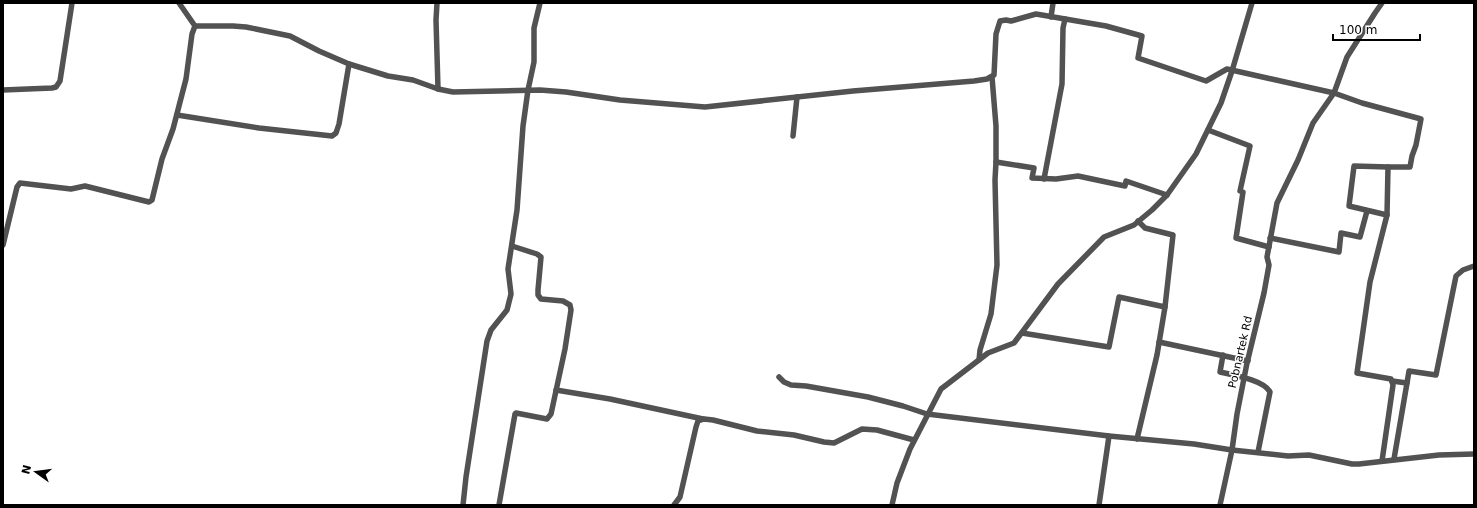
<svg xmlns="http://www.w3.org/2000/svg" width="1477" height="508" viewBox="0 0 1477 508" font-family="'DejaVu Sans',sans-serif">
<style>
.lines{fill:none;stroke-linecap:round;stroke-linejoin:round}
.minor{stroke:#525252;stroke-width:5.5}
.labels{text-anchor:middle;stroke-width:3;stroke-linejoin:round;paint-order:stroke}
.street-label{font-size:11px;fill:#000;stroke:#fff}
</style>
<rect width="100%" height="100%" fill="#fff"/>
<g class="lines">
<!-- minor -->
<g class="minor">
<polyline points="179,3 195,26 233,26 246,27 290,36 319,51 349,64 388,76 413,80 438,89 453,92 540,90 566,92 620,100 705,107 853,91 974,81 987,79 994,75 996,34 1000,21 1006,20 1011,21 1036,14 1106,26 1142,36 1138,58 1206,81 1227,69 1334,93 1313,123 1298,160 1277,203 1267,257 1269,265 1264,293 1247,363 1237,414 1232,450 1220,505"/>
<polyline points="437,3 436,20 438,89"/>
<polyline points="1051,17 1053,3"/>
<polyline points="992,77 996,126 996,162"/>
<polyline points="3,90 52,88 56,87 60,81 72,3"/>
<polyline points="177,115 259,128 332,136 336,133 339,124 349,64"/>
<polyline points="1208,130 1250,146 1240,191 1243,192 1236,238 1269,247"/>
<polyline points="793,136 797,97"/>
<polyline points="1044,179 1062,84 1063,28 1065,19"/>
<polyline points="1387,215 1349,206 1354,166 1388,167"/>
<polyline points="1270,238 1339,252 1341,233 1360,237 1367,211"/>
<polyline points="3,245 17,187 20,183 71,189 85,186 149,202 152,200 162,159 173,129 186,79 192,34 195,26"/>
<polyline points="1022,333 1109,347 1119,297 1165,307 1173,235 1145,228 1138,221"/>
<polyline points="1159,342 1248,361"/>
<path d="M1223,355L1220,372C1233,375 1264,380 1270,392L1258,452"/>
<polyline points="979,360 980,350 991,314 997,265 995,180 996,162 1034,168 1032,178 1056,179 1078,176 1125,186 1126,181 1167,195"/>
<polyline points="779,377 784,382 791,385 806,386 868,397 903,406 927,414 1109,436 1194,444 1232,450 1288,456 1309,455 1352,464 1359,464 1439,455 1474,454"/>
<polyline points="1392,381 1407,383 1409,371 1436,375 1456,276 1463,270 1474,266"/>
<polyline points="556,390 610,399 703,419"/>
<polyline points="1137,439 1157,355 1165,307"/>
<polyline points="1394,459 1407,383"/>
<polyline points="1382,461 1393,385 1391,379 1357,373 1370,282 1387,215 1388,167 1410,167 1412,156 1416,145 1421,119 1362,103 1334,93 1347,57 1375,13 1382,3"/>
<polyline points="463,505 466,477 487,341 491,330 507,310 511,294 508,269 517,210 523,126 528,90 534,62 534,28 540,3"/>
<polyline points="499,505 515,414 516,413 547,419 551,414 565,349 571,310 570,305 563,301 541,299 538,295 538,290 541,257 537,254 512,246"/>
<polyline points="674,505 680,497 696,427 698,421 704,419 713,420 757,431 794,435 824,442 834,443 862,429 877,430 914,440"/>
<polyline points="892,505 897,483 910,449 941,389 988,353 1014,343 1058,284 1104,237 1134,225 1152,210 1167,195 1196,154 1221,103 1232,71 1252,3"/>
<polyline points="1099,505 1109,436"/>
</g>
</g>
<g class="labels">
<!-- street labels -->
<g class="street-label">
<text transform="translate(1240 352) rotate(-77)" y="4">Pobnartek Rd</text>
</g>
</g>
<!-- border -->
<rect width="1477" height="508" fill="none" stroke="#000000" stroke-width="8"/>
<!-- north arrow -->
<g transform="translate(36 472) rotate(284)" stroke="#ffffff" stroke-width="3" paint-order="stroke">
<path d="M0-3L7 15L0 10L-7 15Z" fill="#000000"/>
<text y="-6" font-size="11" font-weight="bold" text-anchor="middle" fill="#000000">N</text>
</g>
<!-- scale -->
<path d="M1333 34v6h87v-6" fill="none" stroke="#000000" stroke-width="2"/>
<text x="1339" y="34" font-size="12" fill="#000000" stroke="#ffffff" stroke-width="3" paint-order="stroke">100 m</text>
</svg>
